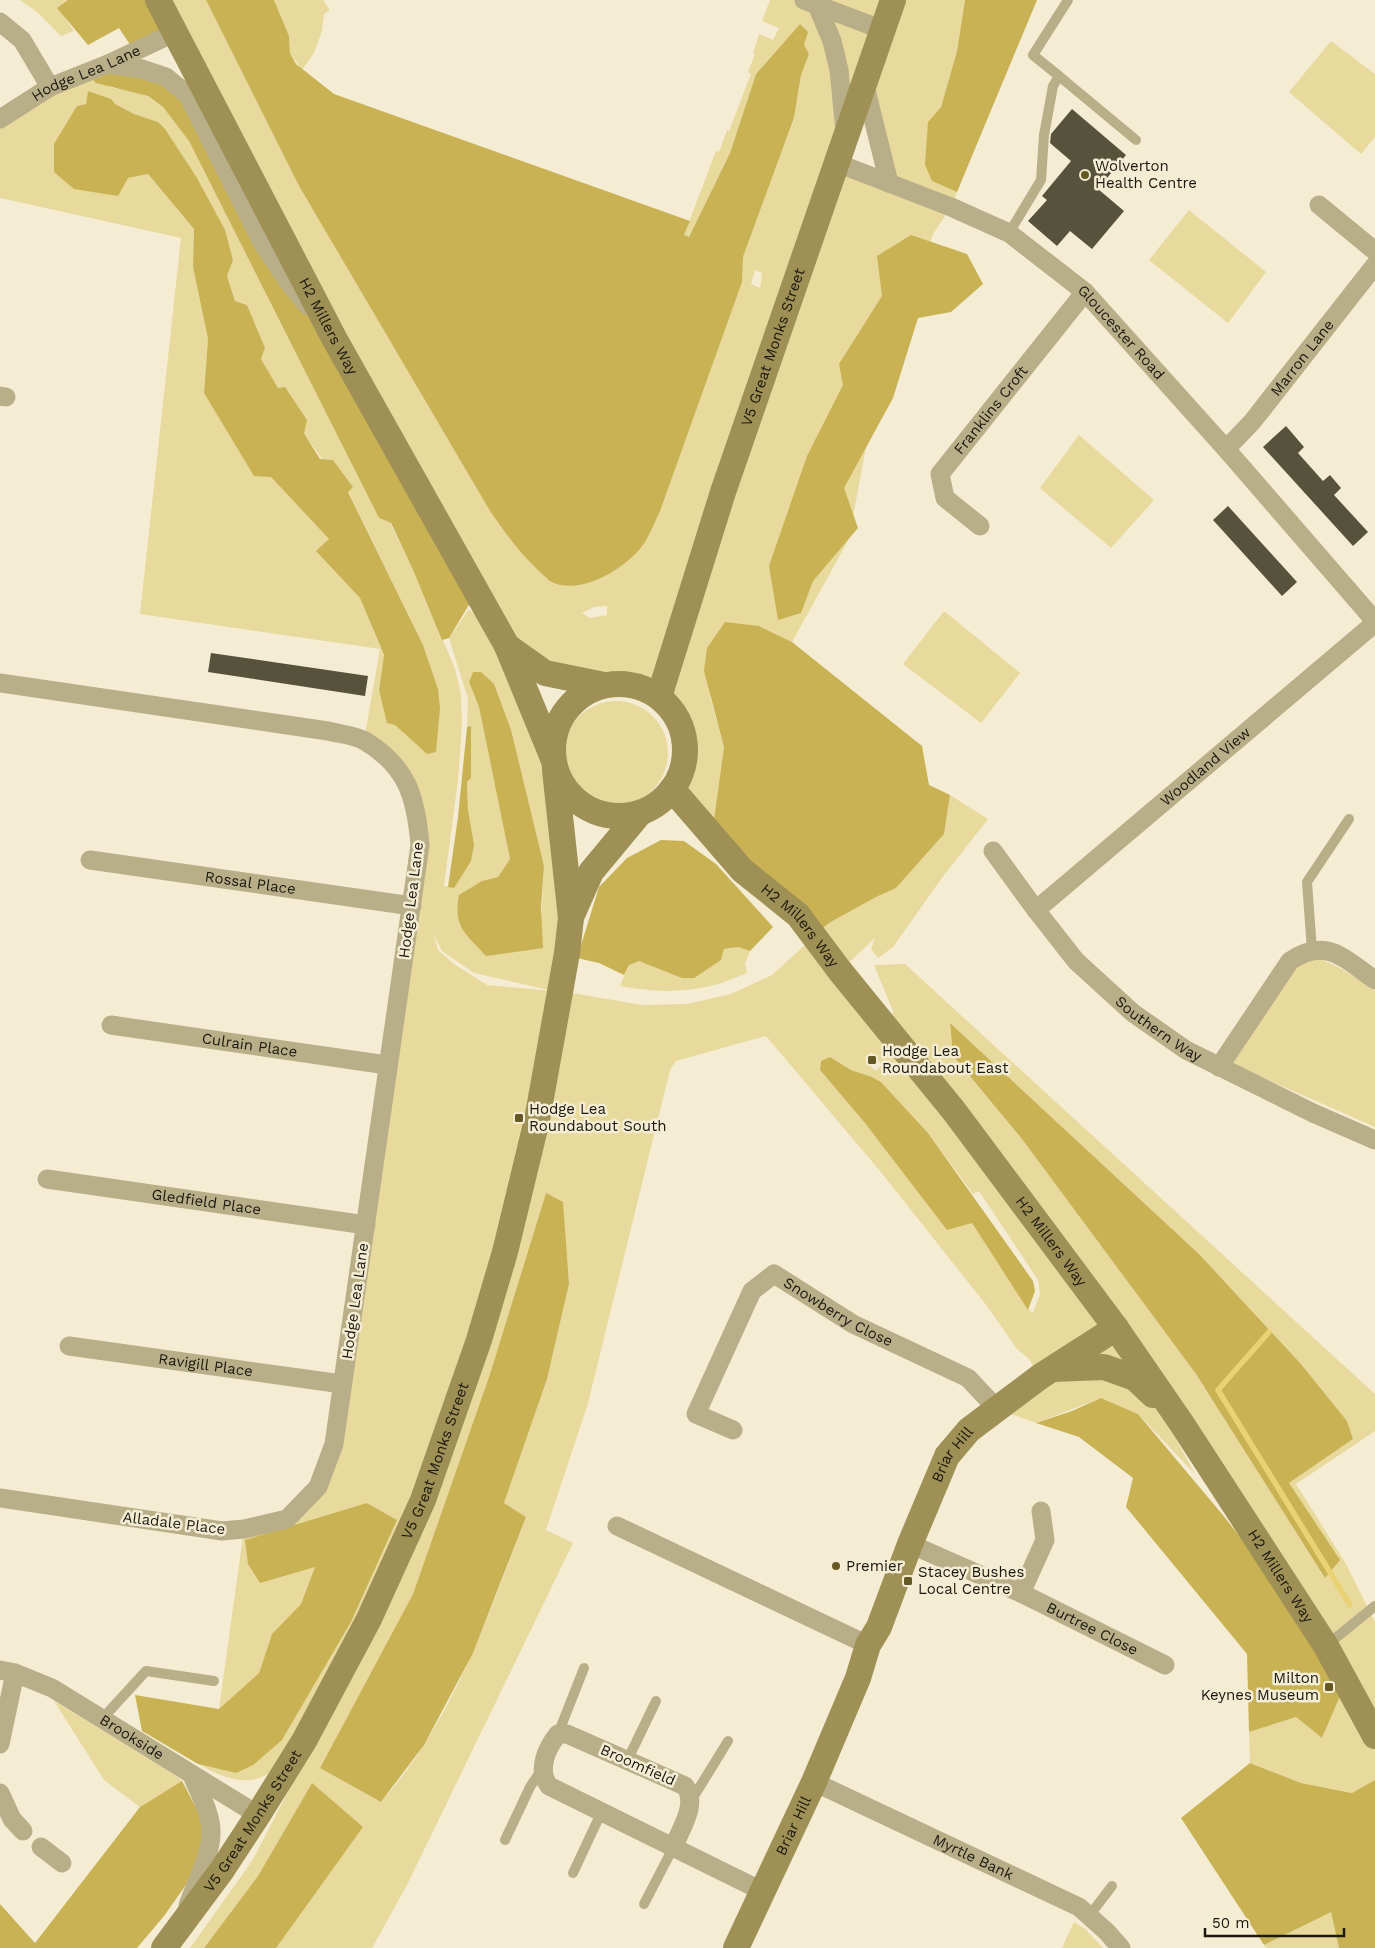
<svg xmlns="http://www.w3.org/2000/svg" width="1375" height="1948" viewBox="0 0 1375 1948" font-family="'Work Sans',sans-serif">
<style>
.green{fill:#e8d99d;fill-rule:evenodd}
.forest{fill:#c9b254}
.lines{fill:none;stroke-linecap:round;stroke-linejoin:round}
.stream{stroke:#e9d274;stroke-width:5.5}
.building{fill:#57523c}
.lane{stroke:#b8af89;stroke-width:10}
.street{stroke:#b8af89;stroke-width:19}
.secondary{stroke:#9f9056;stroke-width:26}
.poi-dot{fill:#655825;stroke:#f4edd4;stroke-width:2}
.labels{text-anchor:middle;stroke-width:5;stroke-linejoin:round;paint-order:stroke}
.street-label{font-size:15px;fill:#1a180f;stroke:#f4edd4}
.poi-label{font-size:15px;fill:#1a180f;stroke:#f4edd4;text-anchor:start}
</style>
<rect width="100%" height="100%" fill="#f4edd4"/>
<!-- green -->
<g class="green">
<polygon points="20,0 68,0 58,8 74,31 61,36 37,12"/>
<path d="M161,0H206L299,186L490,511L742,282L743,257L794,119L801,75L809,54L803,45L800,24L756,74L730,153L689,237L684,235L716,151L719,152L727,130L729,131L751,74L748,72L755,54L753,53L759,34L773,40L779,28L762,21L770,0H965L957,51L941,107L928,122L932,181L957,192L951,207L933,234L866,446L849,539L792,642L759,626L710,697L724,747L712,834L672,789C677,781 681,774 683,765C691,731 669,694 635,686C624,683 611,687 601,684C573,675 546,664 519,654L544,776L564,804L560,991L642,1005L687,1004L731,994L772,975L829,923L876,897L896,888L944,834L950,795L988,819L941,879L893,947L878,958L871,949L875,938L840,971L890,1032L893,1011L874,965L905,964L1375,1394V1431L1296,1484L1346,1564L1375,1622V1780L1353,1793L1301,1783L1250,1763L1249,1732L1296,1717L1322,1738L1345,1682L1119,1334L1195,1474L1138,1414L1101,1398L1036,1423L997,1409L1041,1376L1028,1358L1017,1349L987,1306L880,1171L766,1036L676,1061L670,1070L588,1403L546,1530L573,1543L407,1885L372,1948H276L311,1897L312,1783L258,1876L204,1948H190L252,1861L288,1792L302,1742C293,1750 274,1772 264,1776C241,1787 219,1775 198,1764L236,1773L282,1740L351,1622L397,1520L367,1503L315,1567L301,1604L272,1634L259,1673L219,1709L244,1529L287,1519L318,1487L412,906L410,789L364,740L380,649L140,614L181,238L0,198V119L86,72L112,88L130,90L147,96L163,107L189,141L379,518L390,523L414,571L455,669L461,694L462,725L458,780L444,886L454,887L468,810L467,782L471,778L470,726L467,727L468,699L449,638L469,609L503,641ZM864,83L888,182L837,163ZM89,91L134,114L158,122L233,260L227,276L235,301L247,305L265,348L261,359L304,433L322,459L333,460L353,487L348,491L423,645L438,689L427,754L395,725L379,690L384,656L360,598L317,551L329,539L271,477L204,393L208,339L193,267L194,229L148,174L128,178L77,106L86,104ZM755,270L762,273L760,288L751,284ZM607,606V615L590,618L582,613L594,607ZM473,672H480L494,684L544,866L541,923L482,881L498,877L510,859L479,707L469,682ZM433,933L442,951L474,973L554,991L487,985L454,964L438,950ZM950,1023L1199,1254L1301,1364L1347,1421L1353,1439L1289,1483L1325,1578L1196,1374L1022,1139L953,1057ZM871,1052L882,1065L875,1071L865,1059ZM830,1057L851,1070L872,1077L881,1082L928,1133L973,1194L979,1191L1038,1280L1040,1294L1033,1313L1028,1309L972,1223L865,1123L820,1070ZM546,1193L565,1245L569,1284L547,1379L504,1503L526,1517C488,1616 453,1721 381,1802L320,1768L413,1594L490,1374Z"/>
<polygon points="274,0 323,0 330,10 324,14 322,31 314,53 302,70 290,53 289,36"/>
<polygon points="1331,41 1375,74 1375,137 1361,154 1289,92"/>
<polygon points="1189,210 1266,272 1228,323 1149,260"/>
<polygon points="1079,435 1154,500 1111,548 1040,488"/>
<polygon points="944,611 1020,673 981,723 903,664"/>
<circle cx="616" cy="753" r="52"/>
<path d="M738,947L750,951L745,964L747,973C735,977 723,984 710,986C681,993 650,992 620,986L629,964L639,961L646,963Z"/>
<path d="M1321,959L1342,969L1375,991V1127L1232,1064C1256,1030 1275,994 1299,961Z"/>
<polygon points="54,1701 172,1773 182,1781 140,1807 104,1780"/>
<polygon points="1331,1911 1339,1948 1266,1948 1264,1945"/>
<polygon points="1074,1922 1085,1929 1103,1948 1062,1948"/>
</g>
<!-- forest -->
<g class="forest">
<polygon points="68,0 158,0 174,33 135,52 119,28 88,45 57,8"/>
<path d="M206,0H274L289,36L290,53L296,64L334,94L690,221L684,235L689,237L730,153L756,74L800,24L808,32L804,45L809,54L801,75L794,118L743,257L742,282L660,511C655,521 651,532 645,542C629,567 579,598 550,581C545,577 540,572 536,568C517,550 505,532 490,511L299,186Z"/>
<polygon points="965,0 1037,0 957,192 932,181 925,165 928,122 941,107 957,51"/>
<polygon points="108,64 188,95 288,281 476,593 449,638 442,640 414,572 391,523 379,518 189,141 163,107 148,96 96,83 86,72"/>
<polygon points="88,91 111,99 115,104 134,114 158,122 165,129 197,178 225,230 233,260 227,276 235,301 247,305 265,348 261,359 278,388 285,387 307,420 304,433 320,459 333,460 353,487 348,492 423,645 438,689 440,708 436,752 427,754 395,725 387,723 379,690 384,655 360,598 316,551 329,539 271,477 254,476 204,393 208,339 193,267 194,229 148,174 128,178 118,196 74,189 54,172 54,144 77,106 86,104"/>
<polygon points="911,235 967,254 983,284 951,312 918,318 893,398 844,488 858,528 813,581 801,613 778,620 769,566 807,456 843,385 839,364 882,296 877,256"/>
<polygon points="725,622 759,626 792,642 922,746 929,785 950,795 944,834 896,888 876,897 829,923 811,938 712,834 724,747 704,671 707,648"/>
<path d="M473,672H481L494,684L511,730L544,866L541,907L543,948L486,956C466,933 453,928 459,895L482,881L498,877L510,859L479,707L469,682Z"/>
<polygon points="471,726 471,778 467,782 468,810 474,845 471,861 454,888 448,887 458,817 467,727"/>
<polygon points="661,840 684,841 716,864 773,927 750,951 738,947 724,949 721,960 694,978 682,978 639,961 629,965 624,975 599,963 577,958 599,887 627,858"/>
<polygon points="950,1023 1199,1254 1301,1364 1347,1421 1353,1439 1289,1483 1340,1560 1325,1578 1196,1374 1022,1139 953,1056"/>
<polygon points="830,1057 851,1070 872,1077 881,1082 928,1133 1033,1281 1035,1291 1028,1310 972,1223 947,1230 865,1123 820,1070 821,1061"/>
<polygon points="546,1193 563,1202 569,1284 547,1379 504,1503 526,1517 473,1653 424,1745 381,1802 320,1768 413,1594 490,1374"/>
<polygon points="1101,1398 1138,1414 1222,1514 1326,1646 1346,1682 1322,1738 1296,1717 1249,1732 1247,1654 1126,1507 1133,1478 1079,1437 1036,1423 1072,1411"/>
<polygon points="367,1503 397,1520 351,1622 282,1740 253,1765 236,1773 198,1764 142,1731 135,1695 219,1709 259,1673 272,1634 301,1604 315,1567 260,1583 248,1564 245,1540"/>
<polygon points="1250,1763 1301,1783 1352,1793 1375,1780 1375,1948 1339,1948 1331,1912 1264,1945 1181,1818"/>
<polygon points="182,1781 202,1819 204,1836 195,1872 164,1916 137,1948 0,1948 0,1904 35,1943 140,1807"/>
<polygon points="312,1783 363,1827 276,1948 204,1948 258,1876"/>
</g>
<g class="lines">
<!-- stream -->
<polyline class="stream" points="1269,1332 1218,1390 1350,1605"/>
</g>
<!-- building -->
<g class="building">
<polygon points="1072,109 1126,155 1098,189 1124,211 1092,249 1070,231 1057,246 1028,221 1047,200 1042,196 1071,161 1050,143 1051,134"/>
<polygon points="1286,426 1304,447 1298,453 1323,481 1330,475 1341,488 1334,495 1368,532 1353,546 1263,447"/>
<polygon points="1228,506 1297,582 1282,596 1213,520"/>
<polygon points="211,653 368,676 365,696 208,672"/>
</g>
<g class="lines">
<!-- lane -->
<g class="lane">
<polyline points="1059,76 1033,55 1068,0"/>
<polyline points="1009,233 1041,180 1044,135 1053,86 1059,76 1136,140"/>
<polyline points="1312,950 1307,882 1349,819"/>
<polyline points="1327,1645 1375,1606"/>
<polyline points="102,1719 146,1671 214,1681"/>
<polyline points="558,1734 584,1668"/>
<polyline points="627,1761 656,1701"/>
<polyline points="691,1801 728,1741"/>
<polyline points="505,1840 530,1787 542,1769"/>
<polyline points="573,1873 602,1811"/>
<polyline points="644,1904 674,1846"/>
<polyline points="1089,1916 1112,1886"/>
</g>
<!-- street -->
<g class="street">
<polyline points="804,0 883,30"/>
<polyline points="817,5 832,41 839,70 845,131"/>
<polyline points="0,22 22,40 50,87"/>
<polyline points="108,64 142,69 166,77 188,95 262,242 288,281 308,306"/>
<polyline points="864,82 889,183"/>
<path id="s1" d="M0,119L50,87L108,64L174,33"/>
<path id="s2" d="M837,163L951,207L1009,233L1085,292L1226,449L1375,621"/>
<polyline points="1319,205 1375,251"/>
<polyline points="0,396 6,397"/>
<path id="s3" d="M1226,449L1252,422L1375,265"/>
<path id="s4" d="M980,526L945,498L940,474L1085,292"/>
<path d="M0,683L328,731C339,734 355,735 365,741C408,767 416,798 420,845L334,1444L318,1487L287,1519L244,1529L222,1531L0,1498"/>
<path id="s5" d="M993,851L1036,910L1076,961L1133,1013L1186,1050L1313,1113L1375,1140"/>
<path id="s6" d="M90,860L412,906"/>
<path id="s7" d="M1036,910L1375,623"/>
<path id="s8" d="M111,1025L387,1065"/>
<path d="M1219,1067L1290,961C1327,936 1344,959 1375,980"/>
<path id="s9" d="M47,1179L366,1225"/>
<path id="s10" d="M69,1346L342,1384"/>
<path id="s11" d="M733,1430L696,1414L752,1291L774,1274L853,1324L968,1378L997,1409"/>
<polyline points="617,1526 868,1645"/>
<path id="s12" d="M910,1544L1021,1593L1165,1665"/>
<polyline points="1021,1593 1045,1540 1041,1511"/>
<path id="s13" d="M0,1670L15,1673L52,1688L258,1815"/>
<polyline points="0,1744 15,1673"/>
<path id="s14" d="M814,1782L1079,1907L1107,1932L1121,1948"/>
<polyline points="0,1793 12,1819 23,1831"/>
<path d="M674,1846C681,1828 698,1804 685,1786L567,1734H558C546,1749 537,1770 549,1786L762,1891"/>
<polyline points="41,1847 62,1863"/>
<path d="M188,1905C195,1886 211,1854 211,1834C212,1814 199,1793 192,1775"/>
</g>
<!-- secondary -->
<g class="secondary">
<path id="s15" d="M158,0L334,338L507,646L553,758"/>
<polyline points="507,646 545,673 604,685"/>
<circle cx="619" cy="750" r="66"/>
<path id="s16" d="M659,697L723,492L893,0"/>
<path id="s17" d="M672,789L742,870L798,915L840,971L954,1111L1116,1328L1182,1424L1326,1646L1375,1736"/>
<polyline points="572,915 591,872 640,813"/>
<polyline points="1053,1369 1104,1367 1135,1378 1153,1395"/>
<path id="s18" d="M164,1948L222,1870L258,1815L304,1741L369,1619L423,1500L479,1340L505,1252L537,1120L567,953L571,918L555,770"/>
<path id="s19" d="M736,1948L814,1782L858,1678L868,1645L879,1627L910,1544L947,1456L969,1430L1041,1376L1116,1328"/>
</g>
</g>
<!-- markers -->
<g class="poi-dot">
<circle cx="1085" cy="175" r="5"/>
<rect x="867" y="1055" width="10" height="10" rx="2.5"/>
<rect x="514" y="1113" width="10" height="10" rx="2.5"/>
<circle cx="836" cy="1566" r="5"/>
<rect x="903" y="1576" width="10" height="10" rx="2.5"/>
<rect x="1324" y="1682" width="10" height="10" rx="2.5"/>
</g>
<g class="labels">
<!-- street labels -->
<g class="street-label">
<text dy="5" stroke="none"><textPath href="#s1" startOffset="98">Hodge Lea Lane</textPath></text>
<text dy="5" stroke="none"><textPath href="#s15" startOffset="368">H2 Millers Way</textPath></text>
<text dy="5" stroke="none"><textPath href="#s2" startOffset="336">Gloucester Road</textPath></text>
<text dy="5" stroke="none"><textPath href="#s16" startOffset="368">V5 Great Monks Street</textPath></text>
<text dy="5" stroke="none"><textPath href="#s3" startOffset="119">Marron Lane</textPath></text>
<text dy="5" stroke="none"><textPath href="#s4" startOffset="151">Franklins Croft</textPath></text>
<text dy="5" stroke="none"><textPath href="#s7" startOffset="222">Woodland View</textPath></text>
<text dy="5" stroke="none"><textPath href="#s6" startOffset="162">Rossal Place</textPath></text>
<text transform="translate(411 900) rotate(-83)" y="5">Hodge Lea Lane</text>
<text dy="5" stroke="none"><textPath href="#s17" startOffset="188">H2 Millers Way</textPath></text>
<text dy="5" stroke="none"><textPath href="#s5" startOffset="245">Southern Way</textPath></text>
<text dy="5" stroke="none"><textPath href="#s8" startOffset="140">Culrain Place</textPath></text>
<text dy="5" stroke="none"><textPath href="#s9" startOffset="161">Gledfield Place</textPath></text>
<text dy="5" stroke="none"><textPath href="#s17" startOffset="592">H2 Millers Way</textPath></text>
<text transform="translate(355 1301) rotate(-82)" y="5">Hodge Lea Lane</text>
<text dy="5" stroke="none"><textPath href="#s11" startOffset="278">Snowberry Close</textPath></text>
<text dy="5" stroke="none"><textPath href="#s10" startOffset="138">Ravigill Place</textPath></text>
<text dy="5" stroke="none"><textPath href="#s19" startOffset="540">Briar Hill</textPath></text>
<text dy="5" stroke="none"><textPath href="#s18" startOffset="560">V5 Great Monks Street</textPath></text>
<text transform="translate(174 1523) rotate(7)" y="5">Alladale Place</text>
<text dy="5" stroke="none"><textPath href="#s17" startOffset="998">H2 Millers Way</textPath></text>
<text dy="5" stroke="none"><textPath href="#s12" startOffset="201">Burtree Close</textPath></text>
<text dy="5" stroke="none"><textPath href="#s13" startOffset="149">Brookside</textPath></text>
<text transform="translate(638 1765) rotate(24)" y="5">Broomfield</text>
<text dy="5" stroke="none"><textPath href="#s18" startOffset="155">V5 Great Monks Street</textPath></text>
<text dy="5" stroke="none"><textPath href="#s19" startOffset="135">Briar Hill</textPath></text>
<text dy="5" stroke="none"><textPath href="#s14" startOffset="176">Myrtle Bank</textPath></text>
</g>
<!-- poi labels -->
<g class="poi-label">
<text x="1095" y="171">Wolverton<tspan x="1095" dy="17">Health Centre</tspan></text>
<text x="882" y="1056">Hodge Lea<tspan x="882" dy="17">Roundabout East</tspan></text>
<text x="529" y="1114">Hodge Lea<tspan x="529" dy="17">Roundabout South</tspan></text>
<text x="846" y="1571">Premier</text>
<text x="918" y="1577">Stacey Bushes<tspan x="918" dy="17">Local Centre</tspan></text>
<text x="1319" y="1683" text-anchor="end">Milton<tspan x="1319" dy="17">Keynes Museum</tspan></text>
</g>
</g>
<!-- scale -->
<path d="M1205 1928v8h139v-8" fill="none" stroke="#1a180f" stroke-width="2.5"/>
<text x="1212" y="1928" font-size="15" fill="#1a180f" stroke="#f4edd4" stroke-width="4" paint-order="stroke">50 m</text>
</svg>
